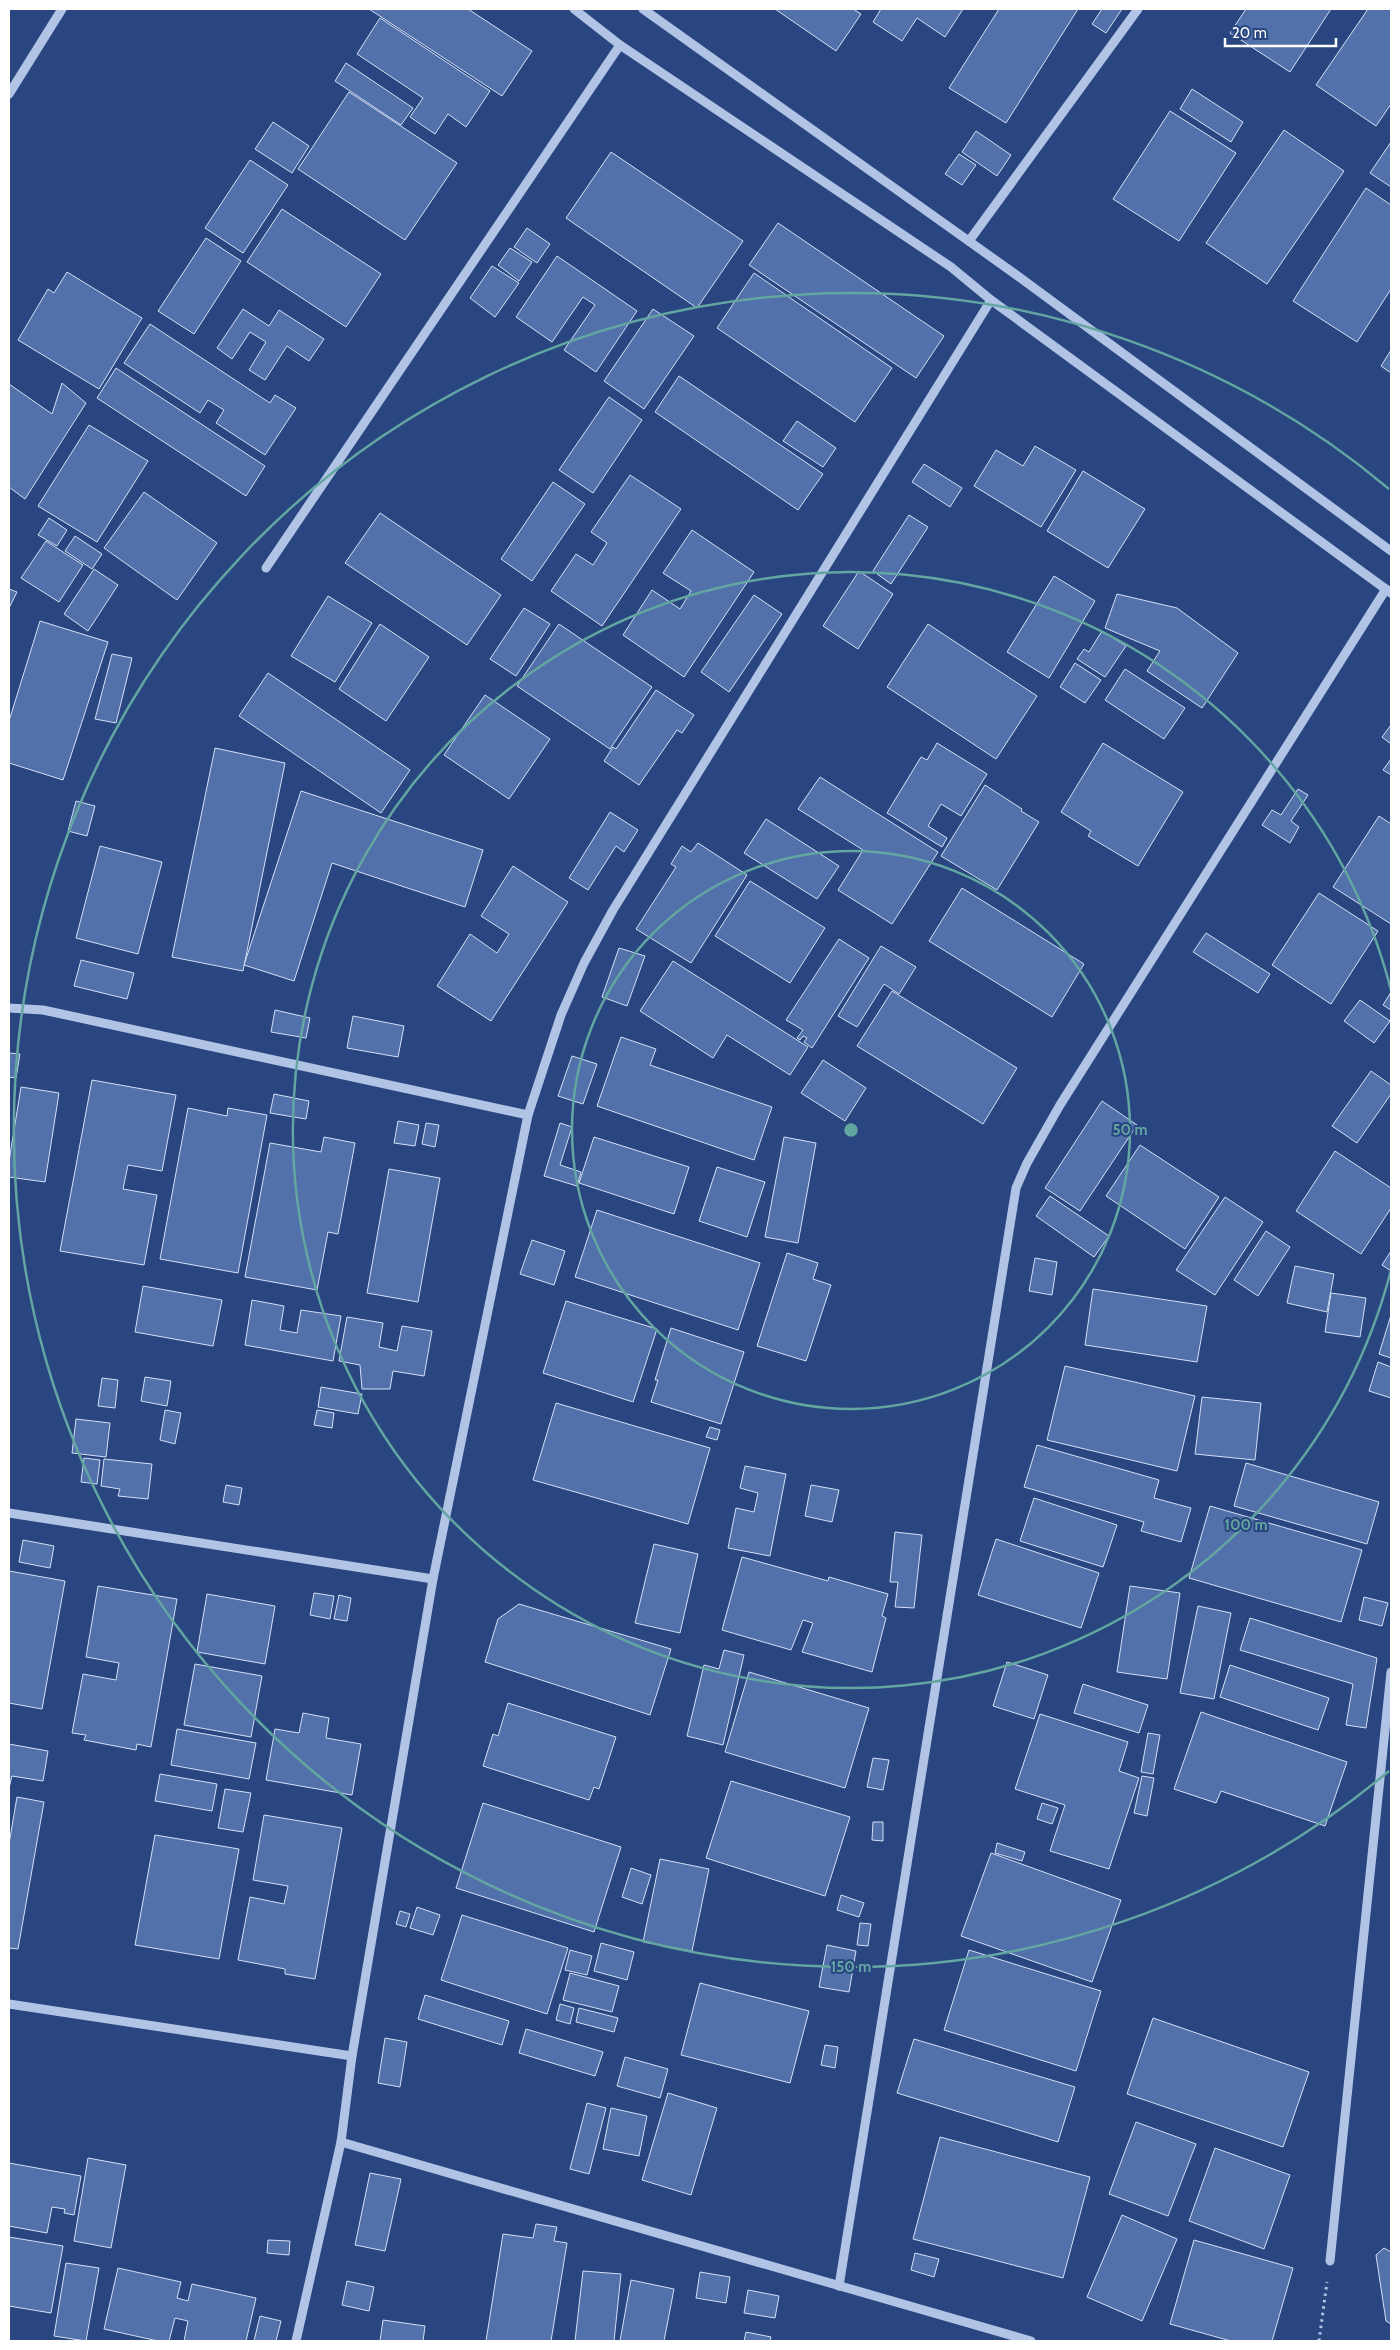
<svg xmlns="http://www.w3.org/2000/svg" width="1400" height="2350" viewBox="0 0 1400 2350" font-family="Cabin,sans-serif">
<style>
.building{fill:#5270a9;stroke:#d4e0f5}
.lines{fill:none;stroke-linecap:round;stroke-linejoin:round}
.path{stroke:#b1c4e6;stroke-width:3;stroke-dasharray:2.5 4;stroke-linecap:butt}
.minor{stroke:#b1c4e6;stroke-width:9}
.ring{fill:none;stroke:#63a6a1;stroke-width:2.5}
.centre{fill:#63a6a1;stroke:#294681;stroke-width:2.5}
.ring-label{font-size:15px;text-anchor:middle;font-weight:bold;fill:#63a6a1;stroke:#294681;stroke-width:4;stroke-linejoin:round;paint-order:stroke}
</style>
<rect width="100%" height="100%" fill="#294681"/>
<!-- building -->
<g class="building">
<polygon points="369,9 468,9 532,51 502,96"/>
<polygon points="775,9 853,9 861,14 836,51"/>
<polygon points="881,9 963,9 945,37 917,18 902,41 873,22"/>
<polygon points="999,9 1078,9 1006,123 949,88"/>
<polygon points="1102,9 1122,9 1106,33 1092,24"/>
<polygon points="1246,9 1331,9 1290,72 1230,33"/>
<polygon points="1368,9 1391,9 1391,104 1376,126 1316,85"/>
<polygon points="380,18 490,91 466,127 448,114 435,134 410,117 423,98 357,54"/>
<polygon points="346,63 413,108 401,125 335,81"/>
<polygon points="1192,89 1243,122 1231,142 1180,109"/>
<polygon points="349,92 457,163 405,240 298,169"/>
<polygon points="1170,111 1236,153 1179,241 1113,199"/>
<polygon points="273,122 309,146 292,173 255,149"/>
<polygon points="1284,130 1344,171 1267,284 1206,243"/>
<polygon points="976,131 1011,155 997,176 962,152"/>
<polygon points="1391,142 1391,187 1370,173"/>
<polygon points="611,152 743,241 697,308 566,218"/>
<polygon points="959,154 976,165 962,185 945,174"/>
<polygon points="250,160 288,185 243,253 205,228"/>
<polygon points="1366,188 1391,205 1391,289 1357,342 1293,301"/>
<polygon points="282,209 381,274 346,327 247,262"/>
<polygon points="778,223 944,336 916,378 749,265"/>
<polygon points="527,228 550,244 537,263 514,247"/>
<polygon points="206,238 241,261 194,334 158,311"/>
<polygon points="510,248 532,262 519,281 498,265"/>
<polygon points="557,256 637,311 596,372 564,350 595,305 583,297 552,342 516,317"/>
<polygon points="492,266 519,283 495,317 470,298"/>
<polygon points="67,272 142,318 99,389 18,340 48,289 54,293"/>
<polygon points="754,273 892,368 855,422 717,328"/>
<polygon points="243,309 269,326 279,310 324,339 309,361 287,346 265,380 249,370 266,342 250,332 232,359 217,348"/>
<polygon points="653,309 694,336 644,409 604,381"/>
<polygon points="150,324 270,403 275,395 296,408 265,455 216,423 224,410 208,400 200,413 124,363"/>
<polygon points="1391,350 1391,373 1381,366"/>
<polygon points="116,368 265,466 246,496 97,398"/>
<polygon points="679,376 823,474 798,510 655,412"/>
<polygon points="62,383 86,403 25,499 9,487 9,384 52,414"/>
<polygon points="609,397 642,420 593,493 559,470"/>
<polygon points="797,421 836,448 823,467 783,441"/>
<polygon points="89,425 148,461 97,542 38,506"/>
<polygon points="1035,446 1076,470 1041,527 974,486 996,450 1023,466"/>
<polygon points="924,464 962,488 950,507 912,482"/>
<polygon points="1083,471 1145,509 1108,568 1047,531"/>
<polygon points="630,475 681,509 602,626 551,591 576,554 593,565 607,543 591,532"/>
<polygon points="553,482 585,504 532,581 501,559"/>
<polygon points="144,492 217,543 177,600 104,548"/>
<polygon points="380,513 501,595 467,645 345,563"/>
<polygon points="909,515 928,527 891,584 873,571"/>
<polygon points="49,518 67,530 57,546 38,535"/>
<polygon points="692,530 754,572 684,677 623,635 652,590 680,609 691,591 663,573"/>
<polygon points="75,536 102,554 92,569 65,551"/>
<polygon points="46,541 83,565 59,602 21,578"/>
<polygon points="94,569 118,585 88,631 64,614"/>
<polygon points="859,571 893,594 858,649 823,626"/>
<polygon points="1054,576 1095,601 1049,678 1007,652"/>
<polygon points="9,589 17,592 9,608"/>
<polygon points="1117,594 1177,608 1238,653 1202,708 1147,671 1160,651 1105,628"/>
<polygon points="754,595 782,614 729,692 701,672"/>
<polygon points="328,596 372,623 335,682 291,656"/>
<polygon points="524,608 550,624 516,676 490,659"/>
<polygon points="40,621 108,642 63,780 9,763 9,721"/>
<polygon points="380,624 429,657 386,721 339,689"/>
<polygon points="559,624 652,687 610,749 517,686"/>
<polygon points="928,624 1037,696 996,759 887,687"/>
<polygon points="1102,631 1126,646 1105,677 1077,659 1084,649 1089,652"/>
<polygon points="112,654 132,658 116,723 95,719"/>
<polygon points="1075,663 1101,680 1085,703 1060,687"/>
<polygon points="1125,669 1185,708 1164,739 1105,700"/>
<polygon points="268,673 410,770 381,813 239,716"/>
<polygon points="656,690 694,715 682,733 677,730 639,785 604,761 613,747 616,749"/>
<polygon points="485,695 550,739 509,799 444,755"/>
<polygon points="1391,725 1391,744 1382,737"/>
<polygon points="937,743 987,774 961,816 941,804 928,826 947,838 942,847 887,813 921,757 927,760"/>
<polygon points="1103,743 1183,792 1138,866 1088,836 1091,831 1061,812"/>
<polygon points="215,748 285,763 243,971 172,957"/>
<polygon points="1391,759 1391,775 1383,770"/>
<polygon points="820,777 938,852 892,924 838,890 863,850 798,809"/>
<polygon points="985,785 1022,809 1021,811 1039,822 997,890 941,856"/>
<polygon points="1298,789 1308,795 1291,821 1299,827 1290,843 1262,825 1272,810 1281,815"/>
<polygon points="301,791 483,850 465,907 332,863 294,981 244,965"/>
<polygon points="76,801 95,806 87,836 68,831"/>
<polygon points="610,812 638,830 624,852 616,846 588,890 569,878"/>
<polygon points="1379,816 1391,824 1391,924 1333,887"/>
<polygon points="766,819 839,866 817,899 744,853"/>
<polygon points="698,843 747,875 691,963 636,929 676,867 671,864 682,846 691,852"/>
<polygon points="100,846 162,862 138,954 76,938"/>
<polygon points="513,866 568,902 491,1021 437,986 470,934 497,953 509,934 481,916"/>
<polygon points="750,881 825,928 790,983 715,936"/>
<polygon points="962,888 1084,964 1052,1017 929,941"/>
<polygon points="1319,893 1378,931 1331,1004 1272,965"/>
<polygon points="1206,933 1270,974 1258,993 1193,952"/>
<polygon points="839,939 869,958 812,1048 804,1042 807,1038 803,1036 800,1040 797,1038 803,1030 786,1020"/>
<polygon points="881,946 916,967 899,994 884,984 857,1027 838,1016"/>
<polygon points="619,948 645,956 627,1006 602,997"/>
<polygon points="81,960 134,973 127,999 74,986"/>
<polygon points="673,961 808,1047 790,1075 727,1035 713,1058 640,1011"/>
<polygon points="892,991 1017,1068 983,1124 857,1046"/>
<polygon points="1391,992 1391,1010 1383,1005"/>
<polygon points="1360,1000 1390,1021 1374,1043 1344,1021"/>
<polygon points="275,1010 310,1018 306,1038 271,1032"/>
<polygon points="353,1016 404,1026 398,1057 347,1048"/>
<polygon points="621,1037 656,1049 650,1065 772,1107 754,1160 597,1106"/>
<polygon points="9,1053 20,1054 16,1078 9,1077"/>
<polygon points="572,1056 597,1064 583,1104 558,1096"/>
<polygon points="823,1060 866,1088 845,1121 801,1093"/>
<polygon points="1371,1071 1391,1085 1391,1094 1357,1143 1332,1126"/>
<polygon points="92,1080 176,1095 162,1171 128,1165 123,1189 157,1195 144,1265 60,1251"/>
<polygon points="21,1087 59,1093 45,1182 9,1177 9,1161"/>
<polygon points="274,1094 309,1101 306,1119 270,1113"/>
<polygon points="1102,1101 1137,1125 1080,1211 1045,1188"/>
<polygon points="188,1108 227,1116 228,1108 267,1115 238,1273 160,1259"/>
<polygon points="398,1121 419,1125 415,1146 394,1143"/>
<polygon points="426,1123 439,1125 435,1147 422,1144"/>
<polygon points="560,1123 572,1127 560,1165 581,1172 577,1186 544,1176"/>
<polygon points="324,1137 355,1143 338,1234 328,1232 317,1290 245,1277 270,1143 321,1152"/>
<polygon points="594,1137 689,1167 674,1214 579,1183"/>
<polygon points="784,1137 816,1143 798,1243 765,1237"/>
<polygon points="1140,1145 1219,1197 1185,1249 1106,1196"/>
<polygon points="1335,1151 1391,1188 1391,1208 1361,1254 1296,1211"/>
<polygon points="717,1167 765,1182 747,1237 699,1221"/>
<polygon points="389,1169 440,1178 418,1302 367,1293"/>
<polygon points="1050,1196 1109,1236 1094,1257 1036,1216"/>
<polygon points="1225,1197 1263,1222 1215,1295 1176,1270"/>
<polygon points="597,1210 760,1263 738,1330 575,1277"/>
<polygon points="1266,1231 1290,1247 1258,1296 1234,1280"/>
<polygon points="532,1240 565,1251 554,1285 520,1274"/>
<polygon points="1391,1251 1391,1271 1382,1265"/>
<polygon points="787,1253 818,1263 813,1279 831,1285 806,1361 757,1346"/>
<polygon points="1035,1258 1057,1262 1052,1295 1029,1291"/>
<polygon points="1295,1266 1334,1274 1327,1312 1287,1303"/>
<polygon points="143,1286 222,1300 213,1346 135,1332"/>
<polygon points="1093,1289 1207,1306 1197,1362 1085,1345"/>
<polygon points="1331,1293 1366,1298 1360,1337 1325,1332"/>
<polygon points="252,1300 284,1306 280,1330 297,1333 301,1310 341,1316 333,1361 245,1345"/>
<polygon points="566,1301 657,1329 633,1402 543,1373"/>
<polygon points="1391,1315 1391,1358 1379,1354"/>
<polygon points="347,1317 383,1323 379,1347 397,1351 402,1326 432,1331 424,1376 393,1371 390,1389 362,1389 360,1365 339,1361"/>
<polygon points="671,1328 744,1352 721,1424 651,1402 658,1380 655,1380"/>
<polygon points="1378,1362 1391,1367 1391,1398 1369,1391"/>
<polygon points="1065,1366 1195,1396 1177,1471 1047,1440"/>
<polygon points="145,1377 171,1381 167,1406 141,1401"/>
<polygon points="102,1378 118,1380 115,1408 98,1406"/>
<polygon points="321,1387 362,1394 358,1414 318,1407"/>
<polygon points="1202,1397 1261,1403 1255,1460 1195,1454"/>
<polygon points="556,1403 710,1448 688,1524 533,1480"/>
<polygon points="165,1410 181,1413 175,1444 160,1440"/>
<polygon points="317,1410 334,1413 332,1428 314,1425"/>
<polygon points="76,1419 110,1423 106,1457 72,1453"/>
<polygon points="710,1427 720,1430 717,1440 706,1437"/>
<polygon points="1037,1445 1159,1480 1154,1498 1191,1508 1181,1542 1141,1531 1144,1522 1024,1487"/>
<polygon points="84,1458 100,1460 97,1484 81,1482"/>
<polygon points="104,1459 152,1464 148,1499 118,1496 120,1489 101,1486"/>
<polygon points="1246,1463 1379,1502 1367,1544 1234,1506"/>
<polygon points="745,1466 786,1474 770,1556 728,1548 736,1508 754,1512 758,1493 740,1488"/>
<polygon points="226,1485 242,1488 239,1505 223,1502"/>
<polygon points="811,1485 839,1490 832,1522 805,1516"/>
<polygon points="1034,1498 1117,1525 1103,1567 1020,1541"/>
<polygon points="1210,1506 1362,1550 1341,1622 1189,1578"/>
<polygon points="895,1532 922,1535 914,1608 895,1607 898,1582 890,1582"/>
<polygon points="996,1539 1099,1573 1081,1628 978,1595"/>
<polygon points="23,1540 54,1546 50,1568 19,1562"/>
<polygon points="654,1544 698,1554 680,1633 635,1623"/>
<polygon points="742,1557 828,1581 829,1577 888,1594 882,1616 886,1618 872,1672 802,1652 813,1623 803,1620 791,1650 722,1630"/>
<polygon points="9,1571 65,1581 42,1709 9,1703"/>
<polygon points="98,1586 177,1599 151,1747 137,1744 136,1750 84,1740 86,1735 72,1733 83,1674 116,1680 119,1663 86,1657"/>
<polygon points="1130,1586 1180,1593 1167,1679 1117,1672"/>
<polygon points="314,1593 334,1596 330,1619 310,1615"/>
<polygon points="207,1594 275,1606 265,1664 197,1652"/>
<polygon points="339,1595 351,1598 347,1621 334,1619"/>
<polygon points="1364,1597 1388,1603 1382,1626 1359,1620"/>
<polygon points="519,1604 671,1649 650,1715 485,1662 498,1619"/>
<polygon points="1198,1606 1231,1613 1214,1699 1180,1693"/>
<polygon points="1250,1618 1377,1658 1366,1728 1346,1725 1353,1684 1240,1650"/>
<polygon points="724,1650 744,1655 723,1745 687,1736 704,1665 719,1669"/>
<polygon points="1007,1662 1048,1675 1034,1719 993,1706"/>
<polygon points="195,1664 262,1676 251,1737 184,1725"/>
<polygon points="1230,1665 1329,1698 1318,1730 1220,1697"/>
<polygon points="749,1672 869,1708 845,1788 725,1752"/>
<polygon points="1083,1684 1148,1705 1139,1733 1074,1713"/>
<polygon points="508,1703 616,1737 599,1789 594,1787 589,1800 483,1766 493,1734 498,1736"/>
<polygon points="1201,1712 1347,1762 1325,1826 1221,1791 1216,1803 1174,1789"/>
<polygon points="303,1713 329,1718 326,1738 361,1744 352,1795 266,1780 275,1729 299,1733"/>
<polygon points="1040,1714 1128,1742 1119,1771 1139,1778 1109,1869 1050,1851 1065,1805 1015,1789"/>
<polygon points="177,1729 256,1743 249,1779 171,1765"/>
<polygon points="1148,1733 1160,1735 1153,1774 1141,1772"/>
<polygon points="9,1744 48,1751 43,1781 12,1776 9,1788"/>
<polygon points="873,1758 889,1760 883,1790 867,1787"/>
<polygon points="160,1774 217,1784 212,1811 155,1801"/>
<polygon points="1142,1776 1154,1778 1147,1816 1134,1813"/>
<polygon points="731,1781 850,1817 825,1896 706,1858"/>
<polygon points="225,1789 251,1793 243,1832 218,1828"/>
<polygon points="17,1797 44,1802 18,1949 9,1948 9,1844"/>
<polygon points="483,1803 621,1847 594,1932 456,1888"/>
<polygon points="1042,1803 1058,1808 1052,1824 1037,1819"/>
<polygon points="264,1815 342,1828 315,1979 285,1974 285,1969 238,1960 250,1897 284,1904 288,1886 253,1880"/>
<polygon points="873,1822 883,1822 883,1841 872,1840"/>
<polygon points="155,1835 239,1849 219,1959 135,1945"/>
<polygon points="997,1843 1025,1852 1022,1861 995,1853"/>
<polygon points="991,1853 1121,1900 1092,1982 961,1936"/>
<polygon points="660,1859 709,1869 692,1951 643,1942"/>
<polygon points="631,1868 651,1875 642,1904 622,1897"/>
<polygon points="841,1895 864,1903 859,1917 837,1910"/>
<polygon points="417,1907 440,1915 433,1935 410,1928"/>
<polygon points="400,1911 410,1914 406,1927 396,1924"/>
<polygon points="462,1915 568,1948 547,2014 441,1980"/>
<polygon points="860,1923 871,1924 868,1946 857,1945"/>
<polygon points="601,1943 634,1952 627,1980 594,1971"/>
<polygon points="827,1945 856,1951 849,1992 819,1987"/>
<polygon points="570,1950 592,1956 587,1975 565,1970"/>
<polygon points="969,1950 1101,1991 1076,2071 944,2030"/>
<polygon points="570,1973 619,1986 612,2012 563,2000"/>
<polygon points="700,1983 809,2011 790,2083 681,2055"/>
<polygon points="425,1995 509,2021 502,2045 418,2019"/>
<polygon points="560,2004 574,2008 570,2024 556,2020"/>
<polygon points="579,2008 618,2018 614,2032 576,2022"/>
<polygon points="1153,2018 1309,2072 1283,2147 1127,2094"/>
<polygon points="526,2029 603,2052 595,2076 519,2053"/>
<polygon points="385,2038 407,2042 400,2087 378,2083"/>
<polygon points="914,2039 1075,2087 1058,2142 897,2093"/>
<polygon points="825,2045 838,2047 835,2068 821,2065"/>
<polygon points="625,2057 668,2069 660,2098 617,2086"/>
<polygon points="668,2093 717,2108 691,2195 642,2180"/>
<polygon points="587,2103 606,2108 589,2174 570,2169"/>
<polygon points="611,2108 647,2116 639,2156 603,2149"/>
<polygon points="1136,2122 1196,2144 1168,2216 1109,2194"/>
<polygon points="940,2137 1090,2177 1063,2278 913,2239"/>
<polygon points="1215,2148 1290,2175 1264,2249 1189,2221"/>
<polygon points="88,2158 126,2165 111,2248 74,2241"/>
<polygon points="9,2163 81,2176 74,2215 64,2213 65,2209 52,2207 47,2233 9,2226"/>
<polygon points="370,2173 401,2179 385,2251 355,2245"/>
<polygon points="1122,2215 1177,2239 1142,2321 1087,2297"/>
<polygon points="536,2224 557,2227 554,2241 567,2243 551,2341 486,2341 503,2234 533,2238"/>
<polygon points="9,2237 63,2246 51,2313 9,2306"/>
<polygon points="268,2240 290,2241 289,2255 267,2253"/>
<polygon points="1194,2240 1293,2268 1272,2341 1231,2341 1170,2324"/>
<polygon points="1384,2248 1391,2252 1391,2324 1386,2321 1376,2255"/>
<polygon points="915,2253 939,2259 934,2277 911,2270"/>
<polygon points="66,2263 99,2268 86,2341 54,2336"/>
<polygon points="118,2268 181,2282 177,2298 188,2301 192,2284 256,2298 246,2341 184,2341 188,2321 175,2318 169,2341 158,2341 104,2329"/>
<polygon points="583,2271 621,2274 614,2341 575,2341"/>
<polygon points="700,2272 730,2277 726,2303 696,2298"/>
<polygon points="631,2280 674,2289 664,2341 620,2341"/>
<polygon points="347,2281 374,2287 369,2311 342,2305"/>
<polygon points="748,2290 779,2296 775,2318 744,2313"/>
<polygon points="260,2316 281,2321 276,2341 254,2341"/>
<polygon points="383,2320 425,2326 423,2341 380,2341"/>
<polygon points="746,2332 771,2337 770,2341 744,2341"/>
</g>
<g class="lines">
<!-- path -->
<polyline class="path" points="1319,2341 1327,2282"/>
<!-- minor -->
<g class="minor">
<polyline points="574,9 620,45 951,267 991,300 1391,593"/>
<polyline points="643,9 1015,274 1391,551"/>
<polyline points="9,94 62,9"/>
<polyline points="969,241 1138,9"/>
<polyline points="266,568 620,45"/>
<polyline points="9,1008 43,1010 528,1115"/>
<polyline points="9,1513 433,1579"/>
<polyline points="9,2004 352,2056"/>
<polyline points="341,2142 1031,2341"/>
<polyline points="1330,2261 1391,1672"/>
<polyline points="839,2286 1016,1188 1027,1163 1060,1105 1386,589"/>
<polyline points="296,2341 341,2142 352,2056 433,1579 528,1115 561,1015 584,963 613,910 991,300"/>
</g>
</g>
<!-- distance rings -->
<g class="ring">
<circle cx="851" cy="1130" r="279"/>
<path d="M1391 1270A558 558 0 1 1 1391 990"/>
<path d="M1389 1771A837 837 0 1 1 1389 489"/>
</g>
<circle cx="851" cy="1130" r="8" class="centre"/>
<g class="ring-label">
<text x="1130" y="1135">50 m</text>
<text x="1246" y="1530">100 m</text>
<text x="851" y="1972">150 m</text>
</g>
<!-- border -->
<rect width="1400" height="2350" fill="none" stroke="#ffffff" stroke-width="20"/>
<!-- scale -->
<path d="M1225 38v8h111v-8" fill="none" stroke="#ffffff" stroke-width="2.5"/>
<text x="1232" y="38" font-size="15" fill="#ffffff" stroke="#294681" stroke-width="4" paint-order="stroke">20 m</text>
</svg>
